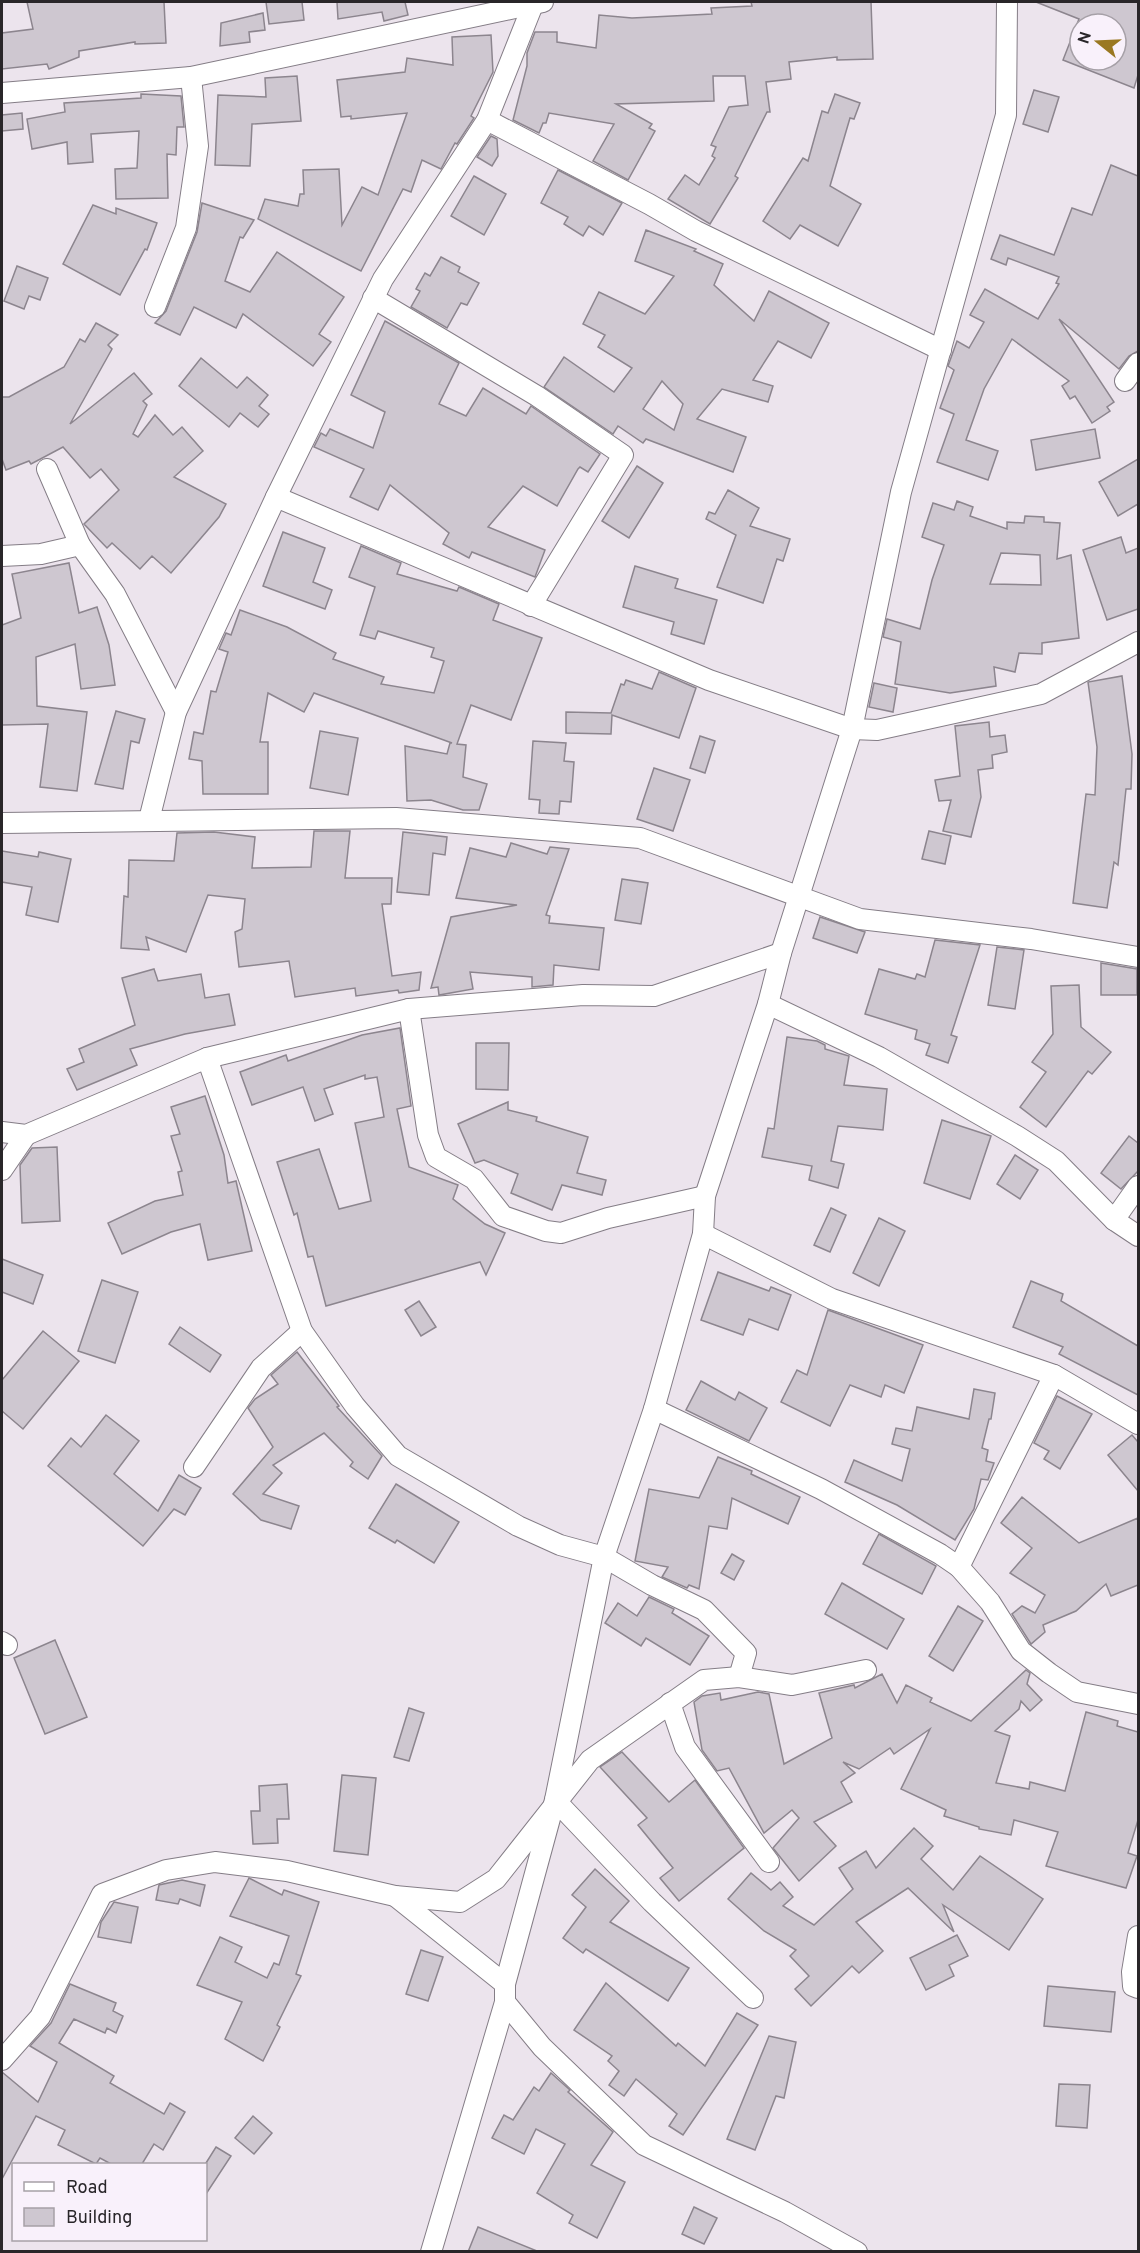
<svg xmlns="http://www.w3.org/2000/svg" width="1140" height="2253" viewBox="0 0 1140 2253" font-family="Overpass,sans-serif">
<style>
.building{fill:#cec7d0;stroke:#8c858e;stroke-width:1.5;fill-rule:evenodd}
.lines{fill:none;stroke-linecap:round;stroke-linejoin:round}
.street-casing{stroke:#847d86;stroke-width:22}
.street{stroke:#fff;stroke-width:20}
</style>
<rect width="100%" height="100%" fill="#ece4ed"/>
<!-- building -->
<g class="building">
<polygon points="27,2 164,2 166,43 135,44 135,42 79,51 79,57 49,69 47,64 2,69 2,33 33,29"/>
<polygon points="266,2 302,2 304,20 269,24"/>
<polygon points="337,2 405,2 408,15 384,21 382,12 338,19"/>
<polygon points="751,2 871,2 873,59 837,60 837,57 789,62 791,79 766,82 770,112 767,112 735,176 738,178 710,224 668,199 685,175 699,185 715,158 712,156 716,147 711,145 729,107 748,105 745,76 713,76 714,101 616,104 652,124 649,128 655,131 628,180 593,161 614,124 549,113 546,123 543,123 539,133 513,120 527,66 527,53 535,32 557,32 557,42 596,48 599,15 632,18 712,14 711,8 752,6"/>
<path d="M1036,2H1138V75L1134,88L1063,60L1079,19ZM1080,24H1116V60H1080Z"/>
<polygon points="263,13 265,30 249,32 250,42 220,46 221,23"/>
<polygon points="491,35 493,72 471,116 474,118 457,144 455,143 441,169 422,160 411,192 403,189 361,271 258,219 265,199 298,206 300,194 304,194 303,170 339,169 342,225 362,187 378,195 407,113 351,119 351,116 341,117 337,80 405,72 407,58 453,65 452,37"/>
<polygon points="297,76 301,121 252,124 250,166 215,165 218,95 266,97 265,78"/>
<polygon points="1034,90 1059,97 1048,132 1023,124"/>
<polygon points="141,94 181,96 184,127 177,127 176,155 167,154 168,198 116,199 115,169 137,168 139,131 91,134 93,162 68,164 67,142 32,149 27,119 65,112 64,103 141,98"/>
<polygon points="835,94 860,103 854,119 850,118 830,186 861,204 838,246 800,225 790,239 763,221 803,158 808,161 822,111 828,113"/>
<polygon points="22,113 23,129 2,131 2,115"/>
<polygon points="491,136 497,139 498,156 492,166 477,157"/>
<polygon points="1111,165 1138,176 1138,351 1129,356 1119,369 1059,319 1114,402 1107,407 1110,411 1092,423 1075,396 1070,399 1062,386 1069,381 1012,339 984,389 966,440 998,451 988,480 937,462 954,414 940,408 954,370 948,366 957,341 969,348 984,322 970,315 985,289 1038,319 1059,284 1056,283 1059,277 1008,258 1006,265 991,259 1000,235 1054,255 1072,208 1092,215"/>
<polygon points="558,170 622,203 603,235 589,226 583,236 564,224 568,217 541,203"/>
<polygon points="474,176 506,194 484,235 451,216"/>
<polygon points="202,203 254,220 243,238 240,237 225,281 250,292 277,252 344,297 319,334 331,342 313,366 243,314 236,328 194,307 180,335 155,323 166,311 197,232"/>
<polygon points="93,205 116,214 116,208 157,223 147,250 145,249 120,295 63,264"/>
<path d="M646,230L696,249L694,251L723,264L714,285L754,321L769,291L829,323L811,358L778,341L753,380L773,386L768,402L722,389L697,419L746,437L733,472L646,439L643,443L618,426L613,434L544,387L564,357L614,392L632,368L598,347L605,335L583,324L599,292L645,314L674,276L635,261ZM662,381L683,404L674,430L643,409Z"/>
<polygon points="441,257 460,267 458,272 479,283 467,305 461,303 447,328 411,307 420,291 416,289 425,273 430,276"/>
<polygon points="17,266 48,278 40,300 29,296 24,309 4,301"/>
<polygon points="385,321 459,363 439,404 466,416 483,388 526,414 531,406 600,454 588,472 580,467 578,469 557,506 523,486 488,527 545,550 535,577 472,552 469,558 443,544 449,533 390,485 378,510 350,497 364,469 314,447 321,433 326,436 330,429 373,448 385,412 351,395"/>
<polygon points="96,323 118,335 108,345 112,349 70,424 134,373 152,394 143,401 147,405 133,434 138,437 155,415 173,435 182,427 203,451 174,477 226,504 219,517 171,573 152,556 140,569 112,543 107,548 84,524 119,490 101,469 90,478 63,447 31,464 29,461 6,470 2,459 2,397 9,397 64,367 80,339 85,342"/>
<polygon points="201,358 237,388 247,377 268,395 259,406 269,414 258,427 240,413 229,427 179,386"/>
<polygon points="1095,429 1100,458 1036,470 1031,440"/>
<polygon points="1138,459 1138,504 1118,516 1099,482"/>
<polygon points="637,466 663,483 629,538 602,521"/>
<polygon points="728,490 759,508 750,526 790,539 783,561 777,559 763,603 717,587 736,535 706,519 709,512 715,514"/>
<path d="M957,501L973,507L970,516L1007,529V522L1024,523L1025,516L1044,517V522L1060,523L1057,559L1071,555L1079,638L1042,643V654L1019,653L1015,672L994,667L996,686L950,693L895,684L901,642L883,637L887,619L920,629L932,580L944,545L922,537L933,503L954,510ZM1001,553L1040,555L1041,585L990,584Z"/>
<polygon points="283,532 325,548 313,582 332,590 325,609 263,586"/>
<polygon points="1121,537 1126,553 1138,548 1138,609 1107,620 1083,550"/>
<polygon points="361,546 401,563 397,574 457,591 459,587 499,604 493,620 542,638 511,720 471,705 457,744 466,745 463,777 487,784 479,810 463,810 431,800 407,801 405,746 447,754 450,743 452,743 314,693 304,712 268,693 260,742 268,742 268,794 203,794 202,761 189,759 194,732 203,734 211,691 216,692 228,652 219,649 226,633 231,635 240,610 287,627 336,653 333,659 384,677 381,684 434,693 444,661 431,657 434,648 378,631 375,639 360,635 375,587 349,577"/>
<polygon points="69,563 79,613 97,607 109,645 115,685 81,689 75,644 36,657 37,706 87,712 77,791 40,787 48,724 2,725 2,625 21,618 12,574"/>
<polygon points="635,566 678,579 675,588 717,600 704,644 671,634 674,622 623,607"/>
<polygon points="659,672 696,688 679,738 612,715 611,734 566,733 566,712 611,713 621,684 624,685 626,680 652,689"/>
<polygon points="1122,676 1132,754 1131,789 1126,789 1118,865 1114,862 1107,908 1073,903 1086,794 1095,795 1097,747 1088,682"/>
<polygon points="874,683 897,688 893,712 869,707"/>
<polygon points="116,711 145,719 139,743 131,741 123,789 95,784"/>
<polygon points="989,722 990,737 1005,735 1007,752 992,755 993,768 978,770 981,797 971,837 943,831 951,800 939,801 935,780 960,776 955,726"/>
<polygon points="320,731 358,738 348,795 310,788"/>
<polygon points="700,736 715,741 705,773 690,768"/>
<polygon points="533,741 566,743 564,761 574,762 571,802 560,801 559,814 539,813 540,800 529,799"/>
<polygon points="654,768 690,780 673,831 637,819"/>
<polygon points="314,831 350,831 345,878 392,878 391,904 382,904 392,976 421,972 419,990 399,993 398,990 356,996 355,988 295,997 289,961 239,967 235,932 242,929 245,899 208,895 186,952 146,937 149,950 121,948 124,896 128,897 129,860 174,861 177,833 214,832 255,837 252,868 311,867"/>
<polygon points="929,831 951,836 945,864 922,859"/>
<polygon points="403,832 447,837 445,855 433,853 429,895 397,892"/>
<polygon points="511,843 547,854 550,847 569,849 546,915 550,916 549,923 604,928 599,970 554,965 553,985 532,987 532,977 470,972 473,989 439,995 438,987 431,988 451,917 517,905 456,898 470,848 506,857"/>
<polygon points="2,851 38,857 39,852 71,859 58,922 26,915 32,887 2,882"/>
<polygon points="622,879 648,883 641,924 615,920"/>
<polygon points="820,917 865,932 857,953 813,938"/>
<polygon points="935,940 980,945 951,1035 957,1037 948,1063 926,1055 930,1044 915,1039 917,1030 865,1014 879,969 915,979 917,974 925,977"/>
<polygon points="997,947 1024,950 1015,1009 988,1005"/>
<polygon points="1101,963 1137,969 1137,995 1101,995"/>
<polygon points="154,969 158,981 201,974 205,998 229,994 235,1025 185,1034 130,1049 137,1065 77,1090 67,1069 84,1062 79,1049 135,1025 122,978"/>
<polygon points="1079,985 1081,1027 1111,1052 1092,1074 1088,1071 1046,1127 1020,1107 1046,1072 1032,1062 1053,1034 1051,986"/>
<polygon points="400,1028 411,1106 397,1109 409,1167 458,1185 453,1199 485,1224 505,1233 486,1275 480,1262 326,1306 313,1256 308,1257 297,1213 294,1215 277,1162 319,1149 339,1209 371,1201 355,1123 384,1117 377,1077 365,1079 365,1075 324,1089 333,1114 315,1121 303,1087 252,1105 240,1072 286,1055 288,1061 362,1035"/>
<polygon points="787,1037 817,1041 825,1045 825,1049 849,1056 844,1085 887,1089 883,1130 838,1126 831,1161 844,1164 838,1188 809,1180 812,1166 762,1157 768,1128 774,1129"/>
<polygon points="476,1043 509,1043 508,1090 476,1089"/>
<polygon points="205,1096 224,1155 228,1183 236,1181 252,1251 208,1260 200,1224 171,1232 122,1254 108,1223 155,1201 183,1195 178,1172 182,1171 171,1136 180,1134 171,1107"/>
<polygon points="508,1102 508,1110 537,1117 536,1121 588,1137 577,1173 606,1180 602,1195 562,1185 552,1210 511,1193 518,1174 484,1160 475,1163 458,1124"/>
<polygon points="942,1120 991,1136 970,1199 924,1183"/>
<polygon points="1129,1136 1138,1143 1138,1171 1121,1189 1101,1173"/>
<polygon points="57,1147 60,1221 22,1223 20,1165 32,1148"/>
<polygon points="1015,1155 1038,1170 1020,1199 997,1184"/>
<polygon points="831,1208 846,1215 830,1252 814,1245"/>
<polygon points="879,1218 905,1231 879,1286 853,1273"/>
<polygon points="2,1259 43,1275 33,1304 2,1292"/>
<polygon points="718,1272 769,1291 771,1287 791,1295 778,1330 749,1319 743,1335 701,1320"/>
<polygon points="102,1280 138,1292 115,1363 78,1351"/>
<polygon points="1031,1281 1063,1294 1061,1301 1138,1346 1138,1395 1059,1354 1063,1347 1013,1327"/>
<polygon points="419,1301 436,1327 421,1336 405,1310"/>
<polygon points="828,1310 923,1345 904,1393 885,1385 881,1397 850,1385 830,1426 781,1402 797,1370 807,1375"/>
<polygon points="180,1327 221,1355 210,1372 169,1344"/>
<polygon points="43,1331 79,1361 23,1429 2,1411 2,1380"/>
<polygon points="297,1352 339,1406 337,1407 382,1456 368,1479 350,1466 353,1462 324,1433 273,1465 282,1473 263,1494 299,1506 291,1529 261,1520 233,1494 273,1447 248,1408 255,1399 278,1384 271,1375"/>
<polygon points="701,1381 735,1400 739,1392 767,1408 749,1441 686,1410"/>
<polygon points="974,1389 995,1393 991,1419 989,1419 982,1448 988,1450 986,1461 994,1463 988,1480 981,1479 974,1509 955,1540 897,1505 845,1482 854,1460 902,1481 910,1449 892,1444 896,1428 912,1431 917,1407 969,1419"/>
<polygon points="1057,1396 1092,1414 1060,1469 1044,1459 1049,1451 1034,1443"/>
<polygon points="106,1415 139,1441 114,1474 158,1511 179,1475 201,1488 185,1515 174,1509 143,1546 48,1466 71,1438 81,1447"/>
<polygon points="1132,1435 1138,1442 1138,1491 1108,1455"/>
<polygon points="718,1457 752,1471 751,1474 800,1497 788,1524 732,1498 727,1529 709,1526 699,1589 689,1585 687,1588 662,1577 668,1567 635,1561 649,1489 699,1498"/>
<polygon points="396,1484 459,1522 434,1563 397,1540 395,1543 369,1528"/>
<polygon points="1022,1497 1079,1543 1138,1518 1138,1585 1111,1596 1106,1584 1076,1611 1043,1625 1045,1632 1031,1644 1012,1614 1022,1606 1035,1613 1045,1595 1010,1573 1032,1548 1001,1523"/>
<polygon points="879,1534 936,1566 922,1594 863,1564"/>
<polygon points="732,1554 744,1561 734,1580 721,1573"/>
<polygon points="842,1583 904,1619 887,1649 825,1614"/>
<polygon points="649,1597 674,1609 672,1613 709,1636 690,1665 646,1638 641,1646 605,1623 618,1603 637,1616"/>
<polygon points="958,1606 983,1621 953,1671 929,1656"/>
<polygon points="55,1640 87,1717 45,1734 14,1658"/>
<polygon points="1026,1670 1030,1673 1027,1684 1042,1700 1030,1711 1021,1701 1019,1709 995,1731 1010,1736 996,1783 1029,1789 1030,1782 1065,1791 1086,1712 1118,1721 1117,1726 1138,1732 1138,1820 1128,1853 1137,1856 1126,1888 1046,1866 1058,1832 1014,1820 1011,1835 979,1829 979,1827 944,1816 946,1810 901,1789 930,1729 894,1754 890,1748 859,1769 843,1762 855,1773 841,1782 852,1802 814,1822 836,1846 799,1881 773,1848 799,1818 792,1810 764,1833 729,1768 717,1771 702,1750 694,1702 702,1696 720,1693 721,1700 758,1692 769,1694 784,1764 832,1738 819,1693 854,1685 855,1688 882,1674 897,1703 906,1685 932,1698 930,1702 971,1721"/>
<polygon points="409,1708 424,1713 409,1761 394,1757"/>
<polygon points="622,1752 669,1802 695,1780 744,1848 679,1901 660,1878 673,1868 638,1825 647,1818 600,1767"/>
<polygon points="342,1775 376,1778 368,1855 334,1851"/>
<polygon points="287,1784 289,1819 277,1819 278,1843 253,1844 251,1811 260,1811 259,1786"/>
<polygon points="914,1828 933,1846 921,1859 953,1890 980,1856 1043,1899 1009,1950 943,1905 954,1932 908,1888 856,1922 883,1951 859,1973 852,1966 811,2006 795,1989 809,1976 790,1956 796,1950 764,1931 728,1899 751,1873 771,1890 780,1882 793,1897 783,1906 814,1925 853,1889 839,1868 866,1851 876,1868"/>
<polygon points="595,1869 629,1901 610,1922 689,1968 668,2001 586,1949 583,1953 563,1938 586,1907 572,1895"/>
<polygon points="249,1878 282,1895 284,1890 319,1902 296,1974 301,1976 277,2025 280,2027 263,2061 225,2039 242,2002 197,1985 220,1937 242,1947 235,1962 267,1978 274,1963 279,1965 289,1936 230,1916"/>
<polygon points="182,1880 205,1885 200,1906 180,1899 178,1904 156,1900 159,1885"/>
<polygon points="114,1902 138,1907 131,1943 98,1937 101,1922"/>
<polygon points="957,1935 968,1956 949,1965 954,1976 926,1990 910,1958"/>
<polygon points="421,1950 443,1957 428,2001 406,1994"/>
<polygon points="606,1983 676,2046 678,2043 705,2066 737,2013 758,2025 683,2135 669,2126 677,2114 636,2079 624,2096 609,2085 619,2071 608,2061 612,2056 574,2030"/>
<polygon points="70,1984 116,2003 113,2011 123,2016 116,2033 107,2028 105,2033 74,2019 59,2043 114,2076 110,2083 164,2114 170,2103 185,2112 163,2150 154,2144 142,2164 111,2164 100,2158 96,2164 58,2145 65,2130 36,2116 2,2179 2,2072 38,2102 57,2062 30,2046 51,2023"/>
<polygon points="1048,1986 1115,1992 1111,2032 1044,2026"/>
<polygon points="769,2036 796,2042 784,2098 776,2096 755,2150 727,2139"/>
<polygon points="551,2073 570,2090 568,2092 613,2132 591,2165 625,2182 597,2238 569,2223 573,2215 537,2193 565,2144 536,2129 524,2154 492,2138 504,2115 513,2120 534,2087 539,2091"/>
<polygon points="1059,2084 1090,2085 1087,2128 1056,2126"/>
<polygon points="253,2116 272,2133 254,2154 235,2138"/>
<polygon points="216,2147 231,2156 206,2194 206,2163"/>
<polygon points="694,2207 717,2218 704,2244 682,2234"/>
<polygon points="478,2227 537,2251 537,2252 468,2252"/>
</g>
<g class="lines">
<defs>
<g id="street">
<polyline points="2,93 191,77 543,2"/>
<polyline points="487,120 649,204 696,231 941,350"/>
<polyline points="373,298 537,396 623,455 531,606"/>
<polyline points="155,307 186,228 198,146 191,77"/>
<polyline points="1125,381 1138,363"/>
<polyline points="47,469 80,545"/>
<polyline points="276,497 709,680 852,729 877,730 1041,694 1138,642"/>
<polyline points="2,556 41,554 80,545 115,594 176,712"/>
<polyline points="149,820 176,712 276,497 383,279 487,120 534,2"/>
<polyline points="2,823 396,818 640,838 860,919 1031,939 1138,957"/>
<polyline points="768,1004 879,1057 1017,1136 1056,1161 1114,1220 1138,1236"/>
<polyline points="409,1009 428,1135 436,1157 474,1179 503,1216 546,1231 561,1233 608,1218 705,1196"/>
<polyline points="207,1058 302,1331 355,1406 398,1456 518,1526 560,1545 604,1557 652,1585 704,1610 746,1653 739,1677"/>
<polyline points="2,1132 26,1135 207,1058 409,1009 583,995 654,996 781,953"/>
<polyline points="2,1170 26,1135"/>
<polyline points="1114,1220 1138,1186"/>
<polyline points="703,1234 832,1299 1054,1375 1138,1424"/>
<polyline points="654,1409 821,1489 940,1554 959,1567 990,1602 1021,1651 1049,1673 1077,1692 1138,1704"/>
<polyline points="194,1467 261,1368 302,1331"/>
<polyline points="959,1567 1054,1375"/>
<polyline points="2,1642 7,1645"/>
<polyline points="670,1703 685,1747 769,1862"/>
<polyline points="555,1800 652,1902 753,1998"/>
<polyline points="395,1896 505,1984"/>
<polyline points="1138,1936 1132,1972 1133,1986 1138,1988"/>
<polyline points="505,2002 542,2047 644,2145 785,2212 857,2252"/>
<polyline points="2,2060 40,2017 102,1894 166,1870 215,1862 287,1871 395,1896 460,1902 496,1879 590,1760 704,1680 739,1677 792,1685 866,1670"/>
<polyline points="431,2252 505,2002 505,1984 555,1800 604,1557 654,1409 703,1234 705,1196 768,1004 781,953 852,729 901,492 1006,115 1007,2"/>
</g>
</defs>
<!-- street casing -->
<use href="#street" class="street-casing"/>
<!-- street -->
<use href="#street" class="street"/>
</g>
<!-- border -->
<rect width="1140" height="2253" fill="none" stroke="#292629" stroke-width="6"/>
<!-- legend -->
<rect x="12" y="2163" width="195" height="78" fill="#f9f1fb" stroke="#a6a0a7" stroke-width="1.5"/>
<rect x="24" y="2182" width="30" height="9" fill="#ffffff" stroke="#a6a0a7" stroke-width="1.5"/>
<text x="66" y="2193" font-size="18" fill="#292629">Road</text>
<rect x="24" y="2208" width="30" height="18" fill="#cec7d0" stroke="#a6a0a7" stroke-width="1.5"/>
<text x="66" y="2223" font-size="18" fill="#292629">Building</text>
<!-- north arrow -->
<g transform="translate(1098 42) rotate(288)"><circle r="28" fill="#f9f1fb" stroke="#a6a0a7" stroke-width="1.5"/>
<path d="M0-4.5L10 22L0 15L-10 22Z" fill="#9a7822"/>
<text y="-9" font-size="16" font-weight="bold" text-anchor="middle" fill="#292629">N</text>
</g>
</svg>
